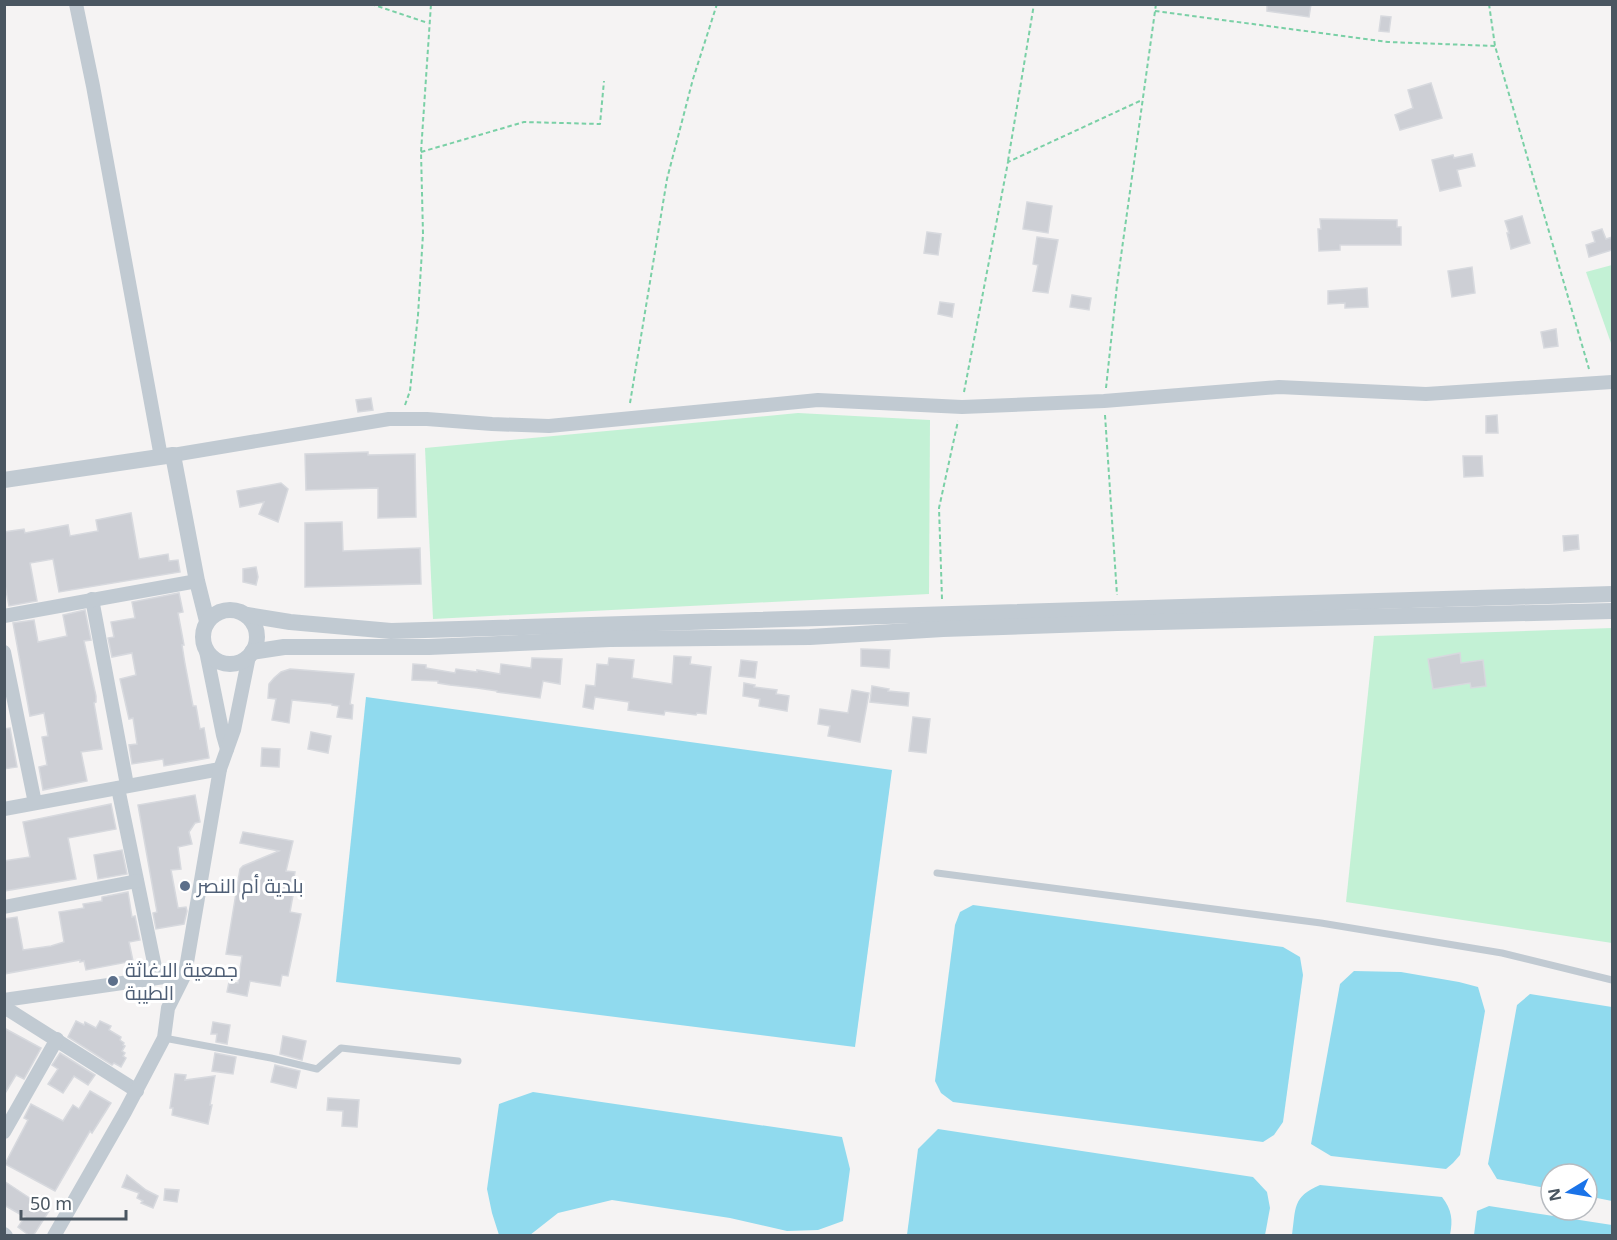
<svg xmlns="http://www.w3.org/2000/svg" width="1617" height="1240" viewBox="0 0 1617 1240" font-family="'Noto Sans',Cairo,sans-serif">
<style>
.green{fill:#c3f1d5}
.water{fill:#90daee}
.building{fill:#cdcfd5;stroke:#d7d9de;stroke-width:1.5}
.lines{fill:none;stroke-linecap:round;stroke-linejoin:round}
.path{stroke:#7ad0a6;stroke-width:2;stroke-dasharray:4.5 3;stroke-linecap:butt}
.service{stroke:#c1cad2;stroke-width:7}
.minor{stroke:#c1cad2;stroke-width:14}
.tertiary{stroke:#c1cad2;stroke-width:16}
.service-dot{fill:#5c6f8a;stroke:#fff;stroke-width:2}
.labels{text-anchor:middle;stroke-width:6;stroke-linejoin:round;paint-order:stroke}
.service-label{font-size:20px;fill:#4e5e75;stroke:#fff;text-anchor:start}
</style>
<rect width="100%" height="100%" fill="#f5f3f3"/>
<!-- green -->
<g class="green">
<polygon points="1612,265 1612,346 1586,272"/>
<polygon points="798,413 930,420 929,594 433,619 425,448"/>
<polygon points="1612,628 1612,943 1346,902 1374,636"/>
</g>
<!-- water -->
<g class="water">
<polygon points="366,697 892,770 855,1047 336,982"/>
<polygon points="973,905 1283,947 1300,957 1303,975 1283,1122 1274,1135 1263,1142 953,1102 941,1093 935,1081 955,925 960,912"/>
<polygon points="1354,971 1401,972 1459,982 1478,987 1485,1011 1460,1155 1453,1163 1446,1169 1331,1156 1311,1144 1340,984"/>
<polygon points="1530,994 1612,1007 1612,1201 1587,1196 1587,1174 1551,1174 1551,1189 1497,1179 1488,1164 1517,1005"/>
<polygon points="533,1092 842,1137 850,1169 843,1221 818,1230 787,1231 730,1218 612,1200 558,1213 530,1235 499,1235 492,1213 487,1189 499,1104"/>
<polygon points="938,1129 1253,1177 1267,1192 1270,1208 1265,1235 907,1235 918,1149"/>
<path d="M1320,1185L1442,1197C1452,1210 1453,1220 1450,1235H1292C1296,1208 1292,1197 1320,1185Z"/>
<polygon points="1489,1206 1612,1225 1612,1235 1474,1235 1477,1211"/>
</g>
<!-- building -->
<g class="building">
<polygon points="1267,4 1311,4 1309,17 1267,11"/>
<polygon points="1381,16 1391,17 1389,32 1379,31"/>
<polygon points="1431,83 1442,118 1400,130 1395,115 1413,108 1408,90"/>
<polygon points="1472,154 1475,166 1457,170 1461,186 1440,191 1432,160 1453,155 1454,158"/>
<polygon points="1027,202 1052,206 1048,233 1023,229"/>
<polygon points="1522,216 1530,243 1511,249 1507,233 1509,233 1505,221"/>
<polygon points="1320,219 1397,220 1397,227 1401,227 1401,245 1340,245 1340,250 1319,251 1318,229 1321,229"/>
<polygon points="1602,229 1606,239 1612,237 1612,250 1589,257 1586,245 1595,242 1592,232"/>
<polygon points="927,232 941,234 938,255 924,253"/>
<polygon points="1037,237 1058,240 1048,293 1033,291 1038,265 1033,264"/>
<polygon points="1472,267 1475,293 1452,297 1448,271"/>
<polygon points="1367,288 1368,307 1345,308 1345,303 1328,304 1328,291"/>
<polygon points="1072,295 1091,298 1089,310 1070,307"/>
<polygon points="940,302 954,304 952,317 938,314"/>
<polygon points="1556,329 1558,346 1544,348 1541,332"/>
<polygon points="371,398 373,410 358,412 356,400"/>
<polygon points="1497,415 1498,433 1486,433 1486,416"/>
<polygon points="368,452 368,455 415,454 416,517 378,518 378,488 306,490 305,454"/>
<polygon points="1463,456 1482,456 1483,476 1464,477"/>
<polygon points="281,483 288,489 278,522 259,514 264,502 240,507 237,491"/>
<polygon points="131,513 139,559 168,554 169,561 178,560 180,572 59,592 53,559 30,563 37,601 9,606 4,580 4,532 24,529 25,533 68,525 70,536 98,531 96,520"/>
<polygon points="342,522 343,551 420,548 421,584 305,587 305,523"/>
<polygon points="1578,535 1579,549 1564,551 1563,536"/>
<polygon points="256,567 258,577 256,585 243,582 243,569"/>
<polygon points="179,593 183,612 178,613 184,645 182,645 185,664 193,706 196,706 200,729 204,728 209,758 164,766 163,759 132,764 129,745 137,744 133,718 129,719 120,679 136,675 132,653 112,657 108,638 114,637 111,622 135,618 132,602"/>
<polygon points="85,610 91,640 84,641 96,696 96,702 94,703 102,749 81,752 87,781 43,790 39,767 47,765 42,737 48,736 44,713 30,716 13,623 34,620 38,642 67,636 63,615"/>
<polygon points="861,649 890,650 889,668 861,666"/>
<polygon points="1460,653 1461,663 1483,660 1486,686 1471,688 1470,683 1433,689 1428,659"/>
<polygon points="674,656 691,657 690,664 711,667 706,714 697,713 696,715 665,711 664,715 628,710 629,702 595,697 593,709 583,707 586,685 595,686 597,664 608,665 609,658 634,660 632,678 672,684"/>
<polygon points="532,658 562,659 560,684 543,681 540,698 497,692 497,691 477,688 450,685 438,683 438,681 412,680 413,664 426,665 426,668 455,673 456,669 477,672 477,670 500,674 501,664 531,668"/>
<polygon points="741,660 757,662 755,678 739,676"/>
<polygon points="290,669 354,674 350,704 353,705 352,719 337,717 339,706 332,705 332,704 292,700 289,723 272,720 276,699 268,698 269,684 274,678 281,672"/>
<polygon points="744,683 755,685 754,687 777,690 776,694 789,696 787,711 759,706 760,699 743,696"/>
<polygon points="872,686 889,689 888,691 909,693 908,706 870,702"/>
<polygon points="852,690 869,693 860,742 828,736 830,726 818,724 820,709 848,713"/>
<polygon points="913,717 930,719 926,753 909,751"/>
<polygon points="10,728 17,767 4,769 4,729"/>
<polygon points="311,732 331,736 328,753 308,749"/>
<polygon points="262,748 280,749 279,767 261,766"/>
<polygon points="195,795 200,822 195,823 189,832 192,844 178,847 181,869 171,870 178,908 186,907 187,911 184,924 156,929 153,913 157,912 138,805"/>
<polygon points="111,804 116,829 68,838 76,879 4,891 4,861 30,857 23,822"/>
<polygon points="243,832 293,841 286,871 295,872 293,884 295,884 290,912 301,914 288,976 282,975 280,986 250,981 247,996 227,992 229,982 238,983 242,956 226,954 240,869 243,866 279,851 240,843"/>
<polygon points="122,850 127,874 98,879 94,855"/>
<polygon points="128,892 132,917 135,916 140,940 129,942 133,961 86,970 84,961 80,962 80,960 4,974 4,919 17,917 23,950 51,946 64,942 59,912 84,908 83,904 102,901 102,897"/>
<polygon points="76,1021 84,1025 85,1022 96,1028 100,1021 111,1026 109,1030 121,1037 120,1040 124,1043 123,1045 125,1046 122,1051 125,1053 123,1056 126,1058 121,1067 114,1063 112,1065 68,1037"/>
<polygon points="213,1022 230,1025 227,1044 216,1042 217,1034 211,1034"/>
<polygon points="4,1028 41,1048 24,1079 16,1075 4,1095"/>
<polygon points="283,1036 306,1041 302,1060 280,1054"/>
<polygon points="60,1053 95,1075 88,1085 74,1076 63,1093 48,1084 58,1069 52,1065"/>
<polygon points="215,1053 236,1057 233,1074 212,1071"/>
<polygon points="275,1065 300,1071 296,1088 271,1082"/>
<polygon points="175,1074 186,1075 185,1080 215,1076 210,1105 212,1105 208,1124 172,1115 173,1108 170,1108"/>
<polygon points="90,1091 111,1103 92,1133 90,1131 55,1191 5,1164 28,1120 24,1118 31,1104 63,1121 73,1105 79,1109"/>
<polygon points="328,1098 359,1100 357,1127 342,1126 343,1111 327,1110"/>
<polygon points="127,1175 146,1190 158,1196 153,1208 141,1203 143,1201 137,1198 139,1193 122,1187"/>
<polygon points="4,1181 49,1211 33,1236 30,1236 18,1227 25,1217 4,1205"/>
<polygon points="165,1189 179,1190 177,1202 164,1200"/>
</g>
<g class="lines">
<!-- path -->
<g class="path">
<polyline points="371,4 428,23"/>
<polyline points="1489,4 1495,46 1589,369"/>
<polyline points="1155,11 1388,42 1495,46"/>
<polyline points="421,152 524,122 600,124 604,81"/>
<polyline points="1008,161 1034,4"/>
<polyline points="1106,388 1117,285 1156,4"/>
<polyline points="964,392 1008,162 1142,100"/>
<polyline points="630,403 667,179 693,79 717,4"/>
<polyline points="405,405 410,391 418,315 423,234 421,152 431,4"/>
<polyline points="1105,415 1117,595"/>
<polyline points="942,599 939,508 958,421"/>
</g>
<!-- service -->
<g class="service">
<polyline points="937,873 1321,923 1502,953 1612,980"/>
<polyline points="164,1038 271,1058 317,1069 341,1048 458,1061"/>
</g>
<!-- minor -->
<g class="minor">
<polyline points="76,4 93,86 161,457"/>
<polyline points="173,455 389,419 427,419 492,424 549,426 818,400 962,407 1104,401 1279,387 1426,394 1612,382"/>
<polyline points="92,599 127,785"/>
<polyline points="4,616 197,581"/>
<polyline points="206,651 223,735 227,749"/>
<polyline points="4,652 35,803"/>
<polyline points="118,788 157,977"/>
<polyline points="4,809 220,769"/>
<polyline points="4,907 137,881"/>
<polyline points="4,1000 185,974"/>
<polyline points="4,1007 137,1091"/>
<polyline points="4,1132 57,1039"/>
<polyline points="4,1234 6,1236"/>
<polyline points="54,1236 125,1112 164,1038 168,1008 185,974 220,769 234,730 249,656"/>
</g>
<!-- tertiary -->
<g class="tertiary">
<polyline points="4,480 173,455 197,581 207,621"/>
<circle cx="230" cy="637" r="27"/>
<polyline points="247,615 290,622 391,631 1612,594"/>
<polyline points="252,652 284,647 429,647 610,639 810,637 943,629 1117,623 1612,611"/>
</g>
</g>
<!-- markers -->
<g class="service-dot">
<circle cx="185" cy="886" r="6"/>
<circle cx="113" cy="981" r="6"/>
</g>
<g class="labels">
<!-- service labels -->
<g class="service-label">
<text x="197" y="893">بلدية أم النصر</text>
<text x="125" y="977">جمعية الاغاثة<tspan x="125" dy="23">الطيبة</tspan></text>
</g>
</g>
<!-- border -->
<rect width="1617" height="1240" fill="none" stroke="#4a5661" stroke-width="12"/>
<!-- north arrow -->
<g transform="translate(1569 1192) rotate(259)"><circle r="28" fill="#ffffff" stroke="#b7bbc0" stroke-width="1.5"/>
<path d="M0-4.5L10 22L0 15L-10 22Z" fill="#1a73e8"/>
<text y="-9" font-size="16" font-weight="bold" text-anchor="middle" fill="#4a5661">N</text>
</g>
<!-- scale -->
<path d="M21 1210v9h105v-9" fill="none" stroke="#4a5661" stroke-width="3"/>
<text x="30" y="1210" font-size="18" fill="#4a5661" stroke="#ffffff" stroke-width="4.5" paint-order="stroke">50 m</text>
</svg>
